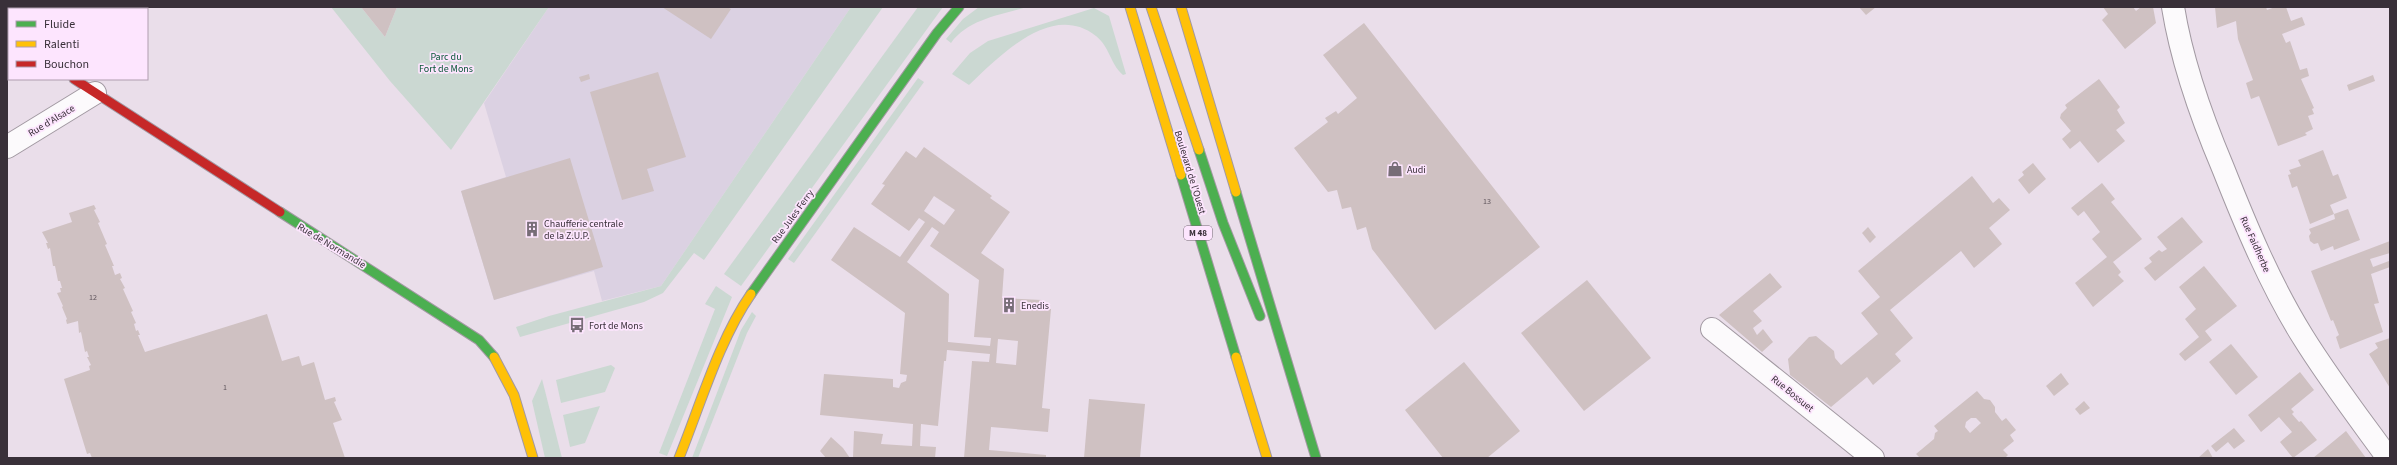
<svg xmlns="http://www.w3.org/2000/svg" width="2397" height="465" viewBox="0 0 2397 465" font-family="'Source Sans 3',sans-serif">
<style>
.industrial{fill:#dbd1e2}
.green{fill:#cbd8d2}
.building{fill:#cfc1c2;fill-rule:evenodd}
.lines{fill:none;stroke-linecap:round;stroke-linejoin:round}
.street-casing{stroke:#a299a2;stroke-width:24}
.fast-casing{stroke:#a299a2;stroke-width:11}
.slow-casing{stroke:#a299a2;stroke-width:11}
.jam-casing{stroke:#a299a2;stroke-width:11}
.street{stroke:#fcfafc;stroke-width:22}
.fast{stroke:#4caf50;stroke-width:9}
.slow{stroke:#ffc107;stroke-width:9}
.jam{stroke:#c62828;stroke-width:9}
.labels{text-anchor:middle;stroke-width:3.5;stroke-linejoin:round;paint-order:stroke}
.number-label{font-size:8px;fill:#5e545b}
.shield{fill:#fde5fe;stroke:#746674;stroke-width:1}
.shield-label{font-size:9px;font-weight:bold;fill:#393039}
.park-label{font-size:10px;fill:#085736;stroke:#fde5fe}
.street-label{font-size:10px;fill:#393039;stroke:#fde5fe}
.poi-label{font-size:10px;fill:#393039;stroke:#fde5fe;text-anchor:start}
</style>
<rect width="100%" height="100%" fill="#eadeea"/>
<!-- industrial -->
<polygon class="industrial" points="549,7 851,7 661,286 602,301 594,271 494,300 461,191 506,177 484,103"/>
<!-- green -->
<g class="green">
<polygon points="331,7 361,7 385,37 397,7 549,7 451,150 390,81"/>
<polygon points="851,7 883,7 704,260 694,253 663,293 644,302 520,337 516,327 549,316 661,286"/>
<polygon points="918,7 943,7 741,286 724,274"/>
<path d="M979,7H1027C1001,15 968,19 951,43L946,39L963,19Z"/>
<path d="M1094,8L1109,16L1126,74L1123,75C1110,64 1110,47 1096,36C1051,1 999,57 969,85L952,74L970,53L988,41Z"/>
<polygon points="918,78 924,82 794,263 788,259"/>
<polygon points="716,286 732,297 667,456 659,453 715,309 705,304"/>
<polygon points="752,312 756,316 747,333 698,458 692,458 741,330"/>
<polygon points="611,365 615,368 605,392 561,403 556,380"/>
<polygon points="542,379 562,458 545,458 532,401"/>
<polygon points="600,406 585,443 570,447 563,415"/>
</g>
<!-- building -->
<g class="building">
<polygon points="361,7 397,7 385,37"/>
<polygon points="662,7 727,7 731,9 711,39"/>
<polygon points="1859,7 1876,7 1866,15"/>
<polygon points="2103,7 2133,7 2136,11 2141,7 2153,7 2156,23 2125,49 2102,20 2108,14"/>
<polygon points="2215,7 2266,7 2267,10 2275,7 2286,7 2291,21 2302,17 2305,25 2282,34 2286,43 2290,41 2300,70 2307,68 2309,76 2301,79 2314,108 2312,109 2314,114 2308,116 2313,129 2305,133 2307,135 2278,146 2259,96 2251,99 2246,83 2253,80 2238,39 2236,21 2217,28"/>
<polygon points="1364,23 1540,247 1435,330 1372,249 1366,227 1357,230 1351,207 1342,209 1337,190 1328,192 1294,148 1328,122 1325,118 1336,111 1338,114 1357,98 1323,55"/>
<polygon points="658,72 686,157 647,169 654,191 622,200 590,92"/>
<polygon points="589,74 590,79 581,82 579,77"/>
<polygon points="2373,75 2375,81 2349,91 2347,85"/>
<polygon points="2099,79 2120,107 2117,110 2125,123 2116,130 2125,141 2098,163 2080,141 2070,149 2062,139 2071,131 2060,118 2061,114 2067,108 2065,105"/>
<path d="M924,147L992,196L990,198L1010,212L981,253L1004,269L1002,298L1042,300V309H1051L1042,408L1050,409L1048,432L991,427L989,450L1046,455V458H964L972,361L989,362L990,354L947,350L946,361H944L938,426L921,424L920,446L936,447L935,458H853L854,431L883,434L881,444L912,446L913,424L820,415L824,374L893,379V387L899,388L901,383L906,381L907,375L900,374L905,313L831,260L854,227L900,257L925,222L919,218L909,231L871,204L885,185L882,184L906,151L916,158ZM934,196L955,210L944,225L924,211ZM932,227L939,232L930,246L979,280L974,337L991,338L990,346L948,342L949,294L907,262ZM998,339L1018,341L1016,365L996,363Z"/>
<polygon points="2323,150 2333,176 2338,174 2347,198 2330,205 2334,214 2310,224 2297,186 2292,188 2288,175 2291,174 2289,170 2301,166 2298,160"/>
<polygon points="570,158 603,267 494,300 461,191"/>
<polygon points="2033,163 2046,179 2029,194 2018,180 2024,175 2022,172"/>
<polygon points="1972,176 1993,203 1999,198 2010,210 1989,228 2002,244 1974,268 1961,251 1890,310 1913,338 1895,354 1901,361 1873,385 1867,377 1831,407 1790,375 1788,359 1809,337 1816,336 1834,351 1835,358 1841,365 1878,334 1861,313 1880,297 1858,271"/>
<polygon points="2102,183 2115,199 2111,202 2142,239 2113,262 2121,272 2118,275 2124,281 2093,307 2075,283 2107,257 2092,239 2100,232 2084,211 2078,216 2071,208"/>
<polygon points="94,205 96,209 94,210 100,222 98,223 107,244 105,245 114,266 112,266 115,275 120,273 122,278 120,279 125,288 123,289 133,311 131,312 136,323 134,324 136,331 138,330 140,335 138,335 145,352 267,314 282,361 299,356 302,366 314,362 325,400 335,397 336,401 334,402 342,420 333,423 345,458 92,458 90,453 87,454 64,379 90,370 89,366 91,365 87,357 89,357 87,351 85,352 81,332 79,333 78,321 67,324 66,320 67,319 62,307 63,306 57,293 61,292 60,288 62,288 60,281 58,281 55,266 53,266 50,248 48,249 46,243 48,243 42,232 72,222 69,213"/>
<polygon points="2348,209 2360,240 2334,250 2333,246 2321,251 2318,243 2314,244 2310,241 2309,236 2311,233 2309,229 2335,219 2334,214"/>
<polygon points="2182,217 2203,242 2155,281 2144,268 2152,262 2149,258 2159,250 2162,252 2167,249 2157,237"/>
<polygon points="1868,227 1876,237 1870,243 1862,233"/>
<polygon points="2390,241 2390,253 2370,259 2373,267 2389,261 2390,263 2390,267 2371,274 2379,303 2374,304 2383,332 2340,349 2336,337 2339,335 2333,320 2331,321 2311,271"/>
<polygon points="2204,266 2237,306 2205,331 2212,340 2185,361 2179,354 2199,337 2185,319 2196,309 2179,287"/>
<polygon points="1770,273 1782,287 1753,311 1762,321 1753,328 1757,335 1763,329 1773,342 1762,352 1719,315"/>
<polygon points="1587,280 1651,358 1584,411 1521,333"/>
<polygon points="2390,338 2390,388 2369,354 2378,348 2375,343"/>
<polygon points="2231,344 2258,377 2236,395 2209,362"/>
<polygon points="1464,362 1520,431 1487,458 1443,458 1405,410"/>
<polygon points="2300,372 2314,390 2291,409 2294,412 2292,414 2299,422 2301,421 2317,440 2293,458 2280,442 2292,432 2279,417 2261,432 2248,415"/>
<polygon points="2061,373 2069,384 2054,396 2046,386"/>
<path d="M1977,391L1984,399L1990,400L1995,407V412L2002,421L2006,418L2016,430L2010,435L2014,441L2003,450L2008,455L2005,458H1920L1916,454L1934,439L1935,433L1938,431L1934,426ZM1971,418H1976L1981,423L1970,433L1965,427L1966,422Z"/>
<polygon points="1089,399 1145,404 1140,458 1084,458"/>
<polygon points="2084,401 2090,408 2080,415 2075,409"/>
<polygon points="2234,428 2245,441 2234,449 2228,442 2216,452 2211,446"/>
<polygon points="2346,431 2366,458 2313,458 2329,445"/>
<polygon points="831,437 843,448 850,458 826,458 820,451"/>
<polygon points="2208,449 2213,458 2198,458"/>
</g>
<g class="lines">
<defs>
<g id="street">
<path d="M2173,7C2182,63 2201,116 2223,168C2246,226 2270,284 2303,337C2329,379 2359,418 2388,458"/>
<polyline points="7,36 9,37"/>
<polyline points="7,147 95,93"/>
<polyline points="1712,329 1873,458"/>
</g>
<g id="fast">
<polyline points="1199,150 1223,223 1260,316"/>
<polyline points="1181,175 1236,357"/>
<polyline points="1236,192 1316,458"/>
<polyline points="280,212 479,340 494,357"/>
<polyline points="751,294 937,33 959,7"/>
</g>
<g id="slow">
<polyline points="1130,7 1181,175"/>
<polyline points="1151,7 1199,150"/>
<polyline points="1181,7 1236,192"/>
<polyline points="494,357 514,395 533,458"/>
<polyline points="1236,357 1267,458"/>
<path d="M679,458C700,406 719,340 751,294"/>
</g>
<polyline id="jam" points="74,79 280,212"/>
</defs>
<!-- street casing -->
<use href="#street" class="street-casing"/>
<!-- fast casing -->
<use href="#fast" class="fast-casing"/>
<!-- slow casing -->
<use href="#slow" class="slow-casing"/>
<!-- jam casing -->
<use href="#jam" class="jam-casing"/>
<!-- street -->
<use href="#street" class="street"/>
<!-- fast -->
<use href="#fast" class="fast"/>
<!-- slow -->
<use href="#slow" class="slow"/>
<!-- jam -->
<use href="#jam" class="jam"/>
</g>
<!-- icons -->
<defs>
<symbol id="shop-bare" viewBox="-9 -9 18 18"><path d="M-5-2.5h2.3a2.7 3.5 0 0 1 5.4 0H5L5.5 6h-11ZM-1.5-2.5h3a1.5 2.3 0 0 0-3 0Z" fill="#776d77" stroke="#fde5fe" stroke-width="2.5" paint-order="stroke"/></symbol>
<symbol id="building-bare" viewBox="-9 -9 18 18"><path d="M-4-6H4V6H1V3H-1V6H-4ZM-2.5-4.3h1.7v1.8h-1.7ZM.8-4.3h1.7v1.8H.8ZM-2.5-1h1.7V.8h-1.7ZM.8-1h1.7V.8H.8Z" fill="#776d77" stroke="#fde5fe" stroke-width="2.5" paint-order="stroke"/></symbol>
<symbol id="bus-bare" viewBox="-9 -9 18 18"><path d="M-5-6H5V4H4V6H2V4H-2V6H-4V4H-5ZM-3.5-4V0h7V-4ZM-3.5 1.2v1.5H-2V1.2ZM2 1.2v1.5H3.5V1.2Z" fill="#776d77" stroke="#fde5fe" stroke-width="2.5" paint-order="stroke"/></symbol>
</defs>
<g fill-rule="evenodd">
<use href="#shop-bare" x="1384" y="158" width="22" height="22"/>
<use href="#building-bare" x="521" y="218" width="22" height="22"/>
<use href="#building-bare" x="998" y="294" width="22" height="22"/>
<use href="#bus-bare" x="566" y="314" width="22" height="22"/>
</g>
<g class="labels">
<!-- number labels -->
<g class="number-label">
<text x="1487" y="204">13</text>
<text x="93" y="300">12</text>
<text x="225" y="390">1</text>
</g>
<!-- shield labels -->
<rect class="shield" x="1184" y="226" width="28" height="14" rx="3"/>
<g class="shield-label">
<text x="1198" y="236">M 48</text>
</g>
<!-- park labels -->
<g class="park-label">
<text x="446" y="60">Parc du<tspan x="446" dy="12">Fort de Mons</tspan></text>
</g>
<!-- street labels -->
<g class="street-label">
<text transform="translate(51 120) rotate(-31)" y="4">Rue d'Alsace</text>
<text transform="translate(1191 172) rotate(73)" y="4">Boulevard de l'Ouest</text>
<text transform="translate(792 216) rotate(-54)" y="4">Rue Jules Ferry</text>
<text transform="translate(2256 244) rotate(66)" y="4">Rue Faidherbe</text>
<text transform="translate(332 245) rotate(31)" y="4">Rue de Normandie</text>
<text transform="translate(1793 393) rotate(39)" y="4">Rue Bossuet</text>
</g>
<!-- poi labels -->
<g class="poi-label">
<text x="1407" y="173">Audi</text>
<text x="544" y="227">Chaufferie centrale<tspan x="544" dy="12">de la Z.U.P.</tspan></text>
<text x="1021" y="309">Enedis</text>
<text x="589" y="329">Fort de Mons</text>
</g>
</g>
<!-- border -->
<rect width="2397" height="465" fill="none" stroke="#393039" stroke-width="16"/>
<!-- legend -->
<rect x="8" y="8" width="140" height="72" fill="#fde5fe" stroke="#af9daf"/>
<rect x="16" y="21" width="20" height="6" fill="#4caf50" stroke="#af9daf"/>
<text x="44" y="28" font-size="12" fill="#393039">Fluide</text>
<rect x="16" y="41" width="20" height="6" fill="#ffc107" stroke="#af9daf"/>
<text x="44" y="48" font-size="12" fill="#393039">Ralenti</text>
<rect x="16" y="61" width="20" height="6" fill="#c62828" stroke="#af9daf"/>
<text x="44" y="68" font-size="12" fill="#393039">Bouchon</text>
</svg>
